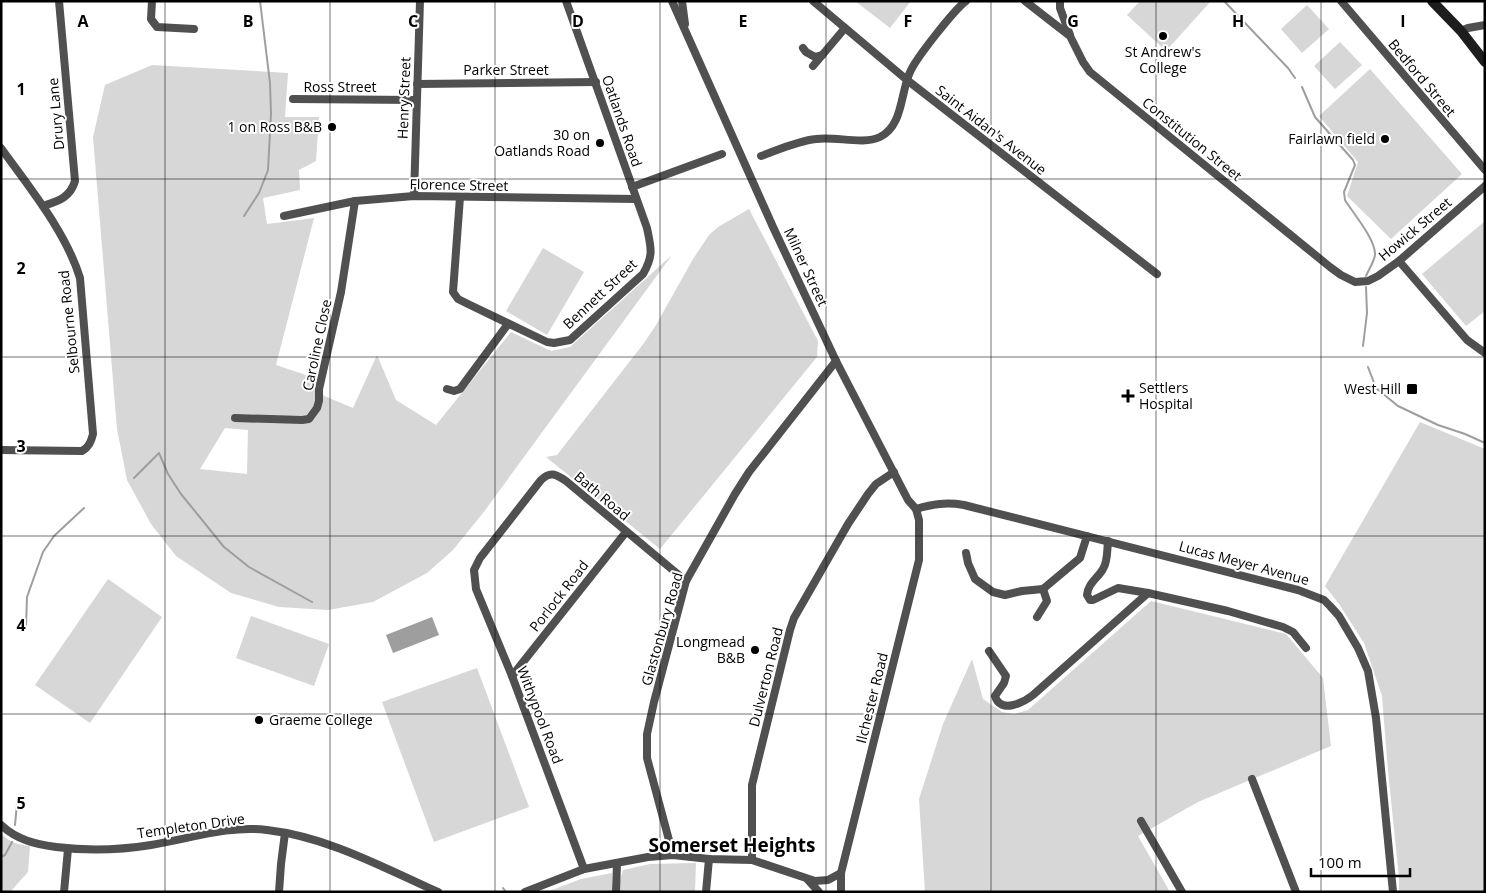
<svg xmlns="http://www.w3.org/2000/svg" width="1486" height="893" viewBox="0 0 1486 893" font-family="'Open Sans',sans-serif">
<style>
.green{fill:#d7d7d7;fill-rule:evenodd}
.water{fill:#9e9e9e}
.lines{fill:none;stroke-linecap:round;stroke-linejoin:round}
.stream{stroke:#9e9e9e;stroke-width:2}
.minor{stroke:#505050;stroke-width:8}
.secondary{stroke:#1d1d1d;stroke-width:10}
.grid{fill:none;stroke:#000;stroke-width:1;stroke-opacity:0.55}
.poi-dot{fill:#000;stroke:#fff;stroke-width:2}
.labels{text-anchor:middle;stroke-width:4;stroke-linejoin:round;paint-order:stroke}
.poi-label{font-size:14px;fill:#000;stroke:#fff;text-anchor:end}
.street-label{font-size:14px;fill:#000;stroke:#fff}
.district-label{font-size:19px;font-weight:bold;fill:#000;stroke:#fff}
.grid-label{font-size:16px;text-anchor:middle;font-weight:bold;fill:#000;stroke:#fff;stroke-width:4;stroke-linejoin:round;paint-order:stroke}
</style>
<rect width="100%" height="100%" fill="#fff"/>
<!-- green -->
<g class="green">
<polygon points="855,1 911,1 890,28"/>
<polygon points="1140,1 1211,1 1166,51 1127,15"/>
<polygon points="1307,5 1329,29 1302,53 1281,29"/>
<polygon points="1340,42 1362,65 1335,89 1314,66"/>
<path d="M152,65L288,73L285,117H319L316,161L299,170L300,190L263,198L267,224L314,218L276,365L318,379L315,392L353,408L377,355L396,400L436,425L511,332L551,351L570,347L672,255L483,513L453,550L427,573L373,602L328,610L279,607L231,593L176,556L151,524L127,480L117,429L93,137L105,85ZM225,428L248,430L247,474L200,469Z"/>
<polygon points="1370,69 1462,174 1391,239 1347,196 1358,162 1319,116"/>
<polygon points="749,209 818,341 817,357 660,549 546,457 557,455 644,343 656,325 693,259 709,235 718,227"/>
<polygon points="1485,221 1485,311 1466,326 1422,274"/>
<polygon points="543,248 584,272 547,335 506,311"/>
<polygon points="1420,422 1485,449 1485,892 1399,892 1399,878 1388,771 1382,696 1364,643 1339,604 1325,586"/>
<polygon points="108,579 162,617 90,723 35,685"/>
<polygon points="1151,601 1286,634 1323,678 1331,746 1198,802 1138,836 1170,892 925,892 919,799 943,724 972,659 983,699 1002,712 1014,714 1028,710"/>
<polygon points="251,616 329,644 314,686 236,658"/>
<polygon points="477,668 529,807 434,842 382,702"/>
<path d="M1,833C9,842 18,845 30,846L28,872L10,892H1Z"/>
<polygon points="696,863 695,892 620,892 620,880 623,870 650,864"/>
<polygon points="612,873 612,892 547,892 581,879"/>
</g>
<!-- water -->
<polygon class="water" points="432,617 439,635 393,653 386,635"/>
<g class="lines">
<!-- stream -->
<g class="stream">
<polyline points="1224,1 1288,68 1295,78"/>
<path d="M1302,87L1315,117L1353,160L1355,165L1344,192L1345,200C1353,213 1376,240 1375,255C1374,262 1369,269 1366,276"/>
<polyline points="244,216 259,193 268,170 271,114 270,83 260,1"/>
<polyline points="1363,346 1367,313 1366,287"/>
<polyline points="1368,367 1376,388 1398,406 1438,425 1465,434 1485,443"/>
<polyline points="134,478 159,453 168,474 181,494 224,547 249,567 312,602"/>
<polyline points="26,626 27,597 43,552 54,536 84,508"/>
<polyline points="15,825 17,804"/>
<polyline points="1,857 5,855 12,842"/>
<polyline points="503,888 506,892"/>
</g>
<!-- minor -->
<g class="minor">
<polyline points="152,1 151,19 157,27 194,29"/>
<polyline points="672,1 773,227 836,361 908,500 916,509 919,520 919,560 841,873 841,892"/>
<polyline points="682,1 685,24"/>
<polyline points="813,1 907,80 1157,274"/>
<polyline points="1025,1 1070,36 1083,62 1090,72 1330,267 1341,275 1355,282 1368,281 1378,276 1399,261 1485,186"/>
<polyline points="1060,1 1060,8 1070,35"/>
<polyline points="1341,1 1485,170"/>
<polyline points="1461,31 1468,28 1485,25"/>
<polyline points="803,48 806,52 815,57 822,55"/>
<polyline points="813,66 845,28"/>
<polyline points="417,84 596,82"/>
<polyline points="293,99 416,100"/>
<path d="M1,148C29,187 66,232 80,278L93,434C91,442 89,447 82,451L1,450"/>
<path d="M761,156C778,150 797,141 816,139C835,136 863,145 880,137C904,125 900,91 911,70C918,56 954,10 966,1"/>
<polyline points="632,187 722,154"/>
<polyline points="414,196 420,1"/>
<path d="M460,197L453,292L458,299L468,304L547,342L554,343L570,340L643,274C654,255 651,248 647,228L566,1"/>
<path d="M43,206C58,201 70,198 75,181L59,1"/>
<polyline points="284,216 355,201 414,196 636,199"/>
<polyline points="1399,261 1467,340 1485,353"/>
<polyline points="447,389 454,391 460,389 508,324"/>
<polyline points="235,418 302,420 309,419 317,408 319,401 319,389 341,292 355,201"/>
<path d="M916,509C933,504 946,502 964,505L1298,590L1324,600L1330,606L1339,616L1358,648L1368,671L1376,718L1393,892"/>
<path d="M1108,541C1107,550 1108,561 1103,569C1098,578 1088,583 1087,595L1090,600H1093L1118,588L1148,593L1228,611L1283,627L1293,632L1306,648"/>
<polyline points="966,553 968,563 975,579 993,592 1005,595 1022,591 1043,589 1080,558 1087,536"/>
<polyline points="1037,617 1047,601 1043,589"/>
<path d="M989,651L1006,676L1004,683L995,696C1000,714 1023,703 1033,695L1148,593"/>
<polyline points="512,676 626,532"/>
<polyline points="1252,779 1296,892"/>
<polyline points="1141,821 1182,892"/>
<path d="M1,825C17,840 35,844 56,847C87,851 120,850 151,845C189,839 228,825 267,830C328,837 382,867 438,892"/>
<polyline points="673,855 647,758 647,734 654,702 686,581 735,494 749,472 836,361"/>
<polyline points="752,860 752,785 790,630 794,618 848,524 868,494 876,484 894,472"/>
<path d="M584,869L512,676L476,589L474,570L480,558L541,480C550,471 556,474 566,481L686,581"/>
<polyline points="808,880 819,892"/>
<polyline points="64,892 68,849"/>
<polyline points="279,892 281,864 285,833"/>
<polyline points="525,892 584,869 648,857 673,855 709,859 752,860 815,881 828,880 841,873"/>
<polyline points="616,892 617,863"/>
<polyline points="706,892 709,859"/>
</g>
<!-- secondary -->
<polyline class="secondary" points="1432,1 1461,31 1485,62"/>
</g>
<!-- grid -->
<path class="grid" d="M165,1V892M330,1V892M495,1V892M660,1V892M826,1V892M991,1V892M1156,1V892M1321,1V892M1,179H1485M1,357H1485M1,536H1485M1,714H1485"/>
<!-- markers -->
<g class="poi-dot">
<circle cx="1163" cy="36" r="5"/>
<circle cx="332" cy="127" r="5"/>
<circle cx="1385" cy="139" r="5"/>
<circle cx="600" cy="143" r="5"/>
<rect x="1406" y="383" width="12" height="12" rx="2.5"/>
<path d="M1125.5 388.5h5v5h5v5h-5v5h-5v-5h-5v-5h5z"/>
<circle cx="755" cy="650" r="5"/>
<circle cx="259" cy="720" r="5"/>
</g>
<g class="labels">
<!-- poi labels -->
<g class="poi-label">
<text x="1163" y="57" text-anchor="middle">St Andrew's<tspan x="1163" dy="16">College</tspan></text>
<text x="322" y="132">1 on Ross B&amp;B</text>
<text x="590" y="140">30 on<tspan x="590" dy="16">Oatlands Road</tspan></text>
<text x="1375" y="144">Fairlawn field</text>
<text x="1139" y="393" text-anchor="start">Settlers<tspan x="1139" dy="16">Hospital</tspan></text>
<text x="1401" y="394">West Hill</text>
<text x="745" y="647">Longmead<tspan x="745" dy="16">B&amp;B</tspan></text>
<text x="269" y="725" text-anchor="start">Graeme College</text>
</g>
<!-- street labels -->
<g class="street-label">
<text x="506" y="75">Parker Street</text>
<text transform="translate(1422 78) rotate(50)" y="5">Bedford Street</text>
<text x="340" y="92">Ross Street</text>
<text transform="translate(404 98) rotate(-88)" y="5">Henry Street</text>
<text transform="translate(56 114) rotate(-95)" y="5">Drury Lane</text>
<text transform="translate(622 121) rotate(71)" y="5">Oatlands Road</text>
<text transform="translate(991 130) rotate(38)" y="5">Saint Aidan's Avenue</text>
<text transform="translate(1192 139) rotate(39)" y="5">Constitution Street</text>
<text transform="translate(459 185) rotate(1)" y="5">Florence Street</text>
<text transform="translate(1415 229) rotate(-40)" y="5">Howick Street</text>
<text transform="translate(806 267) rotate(65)" y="5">Milner Street</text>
<text transform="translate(600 294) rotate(-43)" y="5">Bennett Street</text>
<text transform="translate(69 322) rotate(-96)" y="5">Selbourne Road</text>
<text transform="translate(317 345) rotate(-78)" y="5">Caroline Close</text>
<text transform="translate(602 496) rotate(40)" y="5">Bath Road</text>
<text transform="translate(1244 563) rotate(15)" y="5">Lucas Meyer Avenue</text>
<text transform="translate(559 596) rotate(-52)" y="5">Porlock Road</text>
<text transform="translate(662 629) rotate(-74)" y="5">Glastonbury Road</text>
<text transform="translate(766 677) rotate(-76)" y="5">Dulverton Road</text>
<text transform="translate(872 698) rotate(-76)" y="5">Ilchester Road</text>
<text transform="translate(540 715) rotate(69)" y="5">Withypool Road</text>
<text transform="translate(191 826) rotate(-8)" y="5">Templeton Drive</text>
</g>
<!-- district labels -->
<g class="district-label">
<text x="732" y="852">Somerset Heights</text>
</g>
</g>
<g class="grid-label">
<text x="83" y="27">A</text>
<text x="248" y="27">B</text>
<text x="413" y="27">C</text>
<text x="578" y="27">D</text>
<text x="743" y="27">E</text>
<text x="908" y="27">F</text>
<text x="1073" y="27">G</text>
<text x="1238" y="27">H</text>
<text x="1403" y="27">I</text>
<text x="21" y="95">1</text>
<text x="21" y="274">2</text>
<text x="21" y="452">3</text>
<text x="21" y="631">4</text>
<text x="21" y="809">5</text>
</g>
<!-- border -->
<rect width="1486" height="893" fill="none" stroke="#000000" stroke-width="5"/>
<!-- scale -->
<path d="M1311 868v8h99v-8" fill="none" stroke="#000000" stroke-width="2.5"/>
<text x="1318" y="868" font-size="15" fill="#000000" stroke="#ffffff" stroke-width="4" paint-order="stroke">100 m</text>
</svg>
